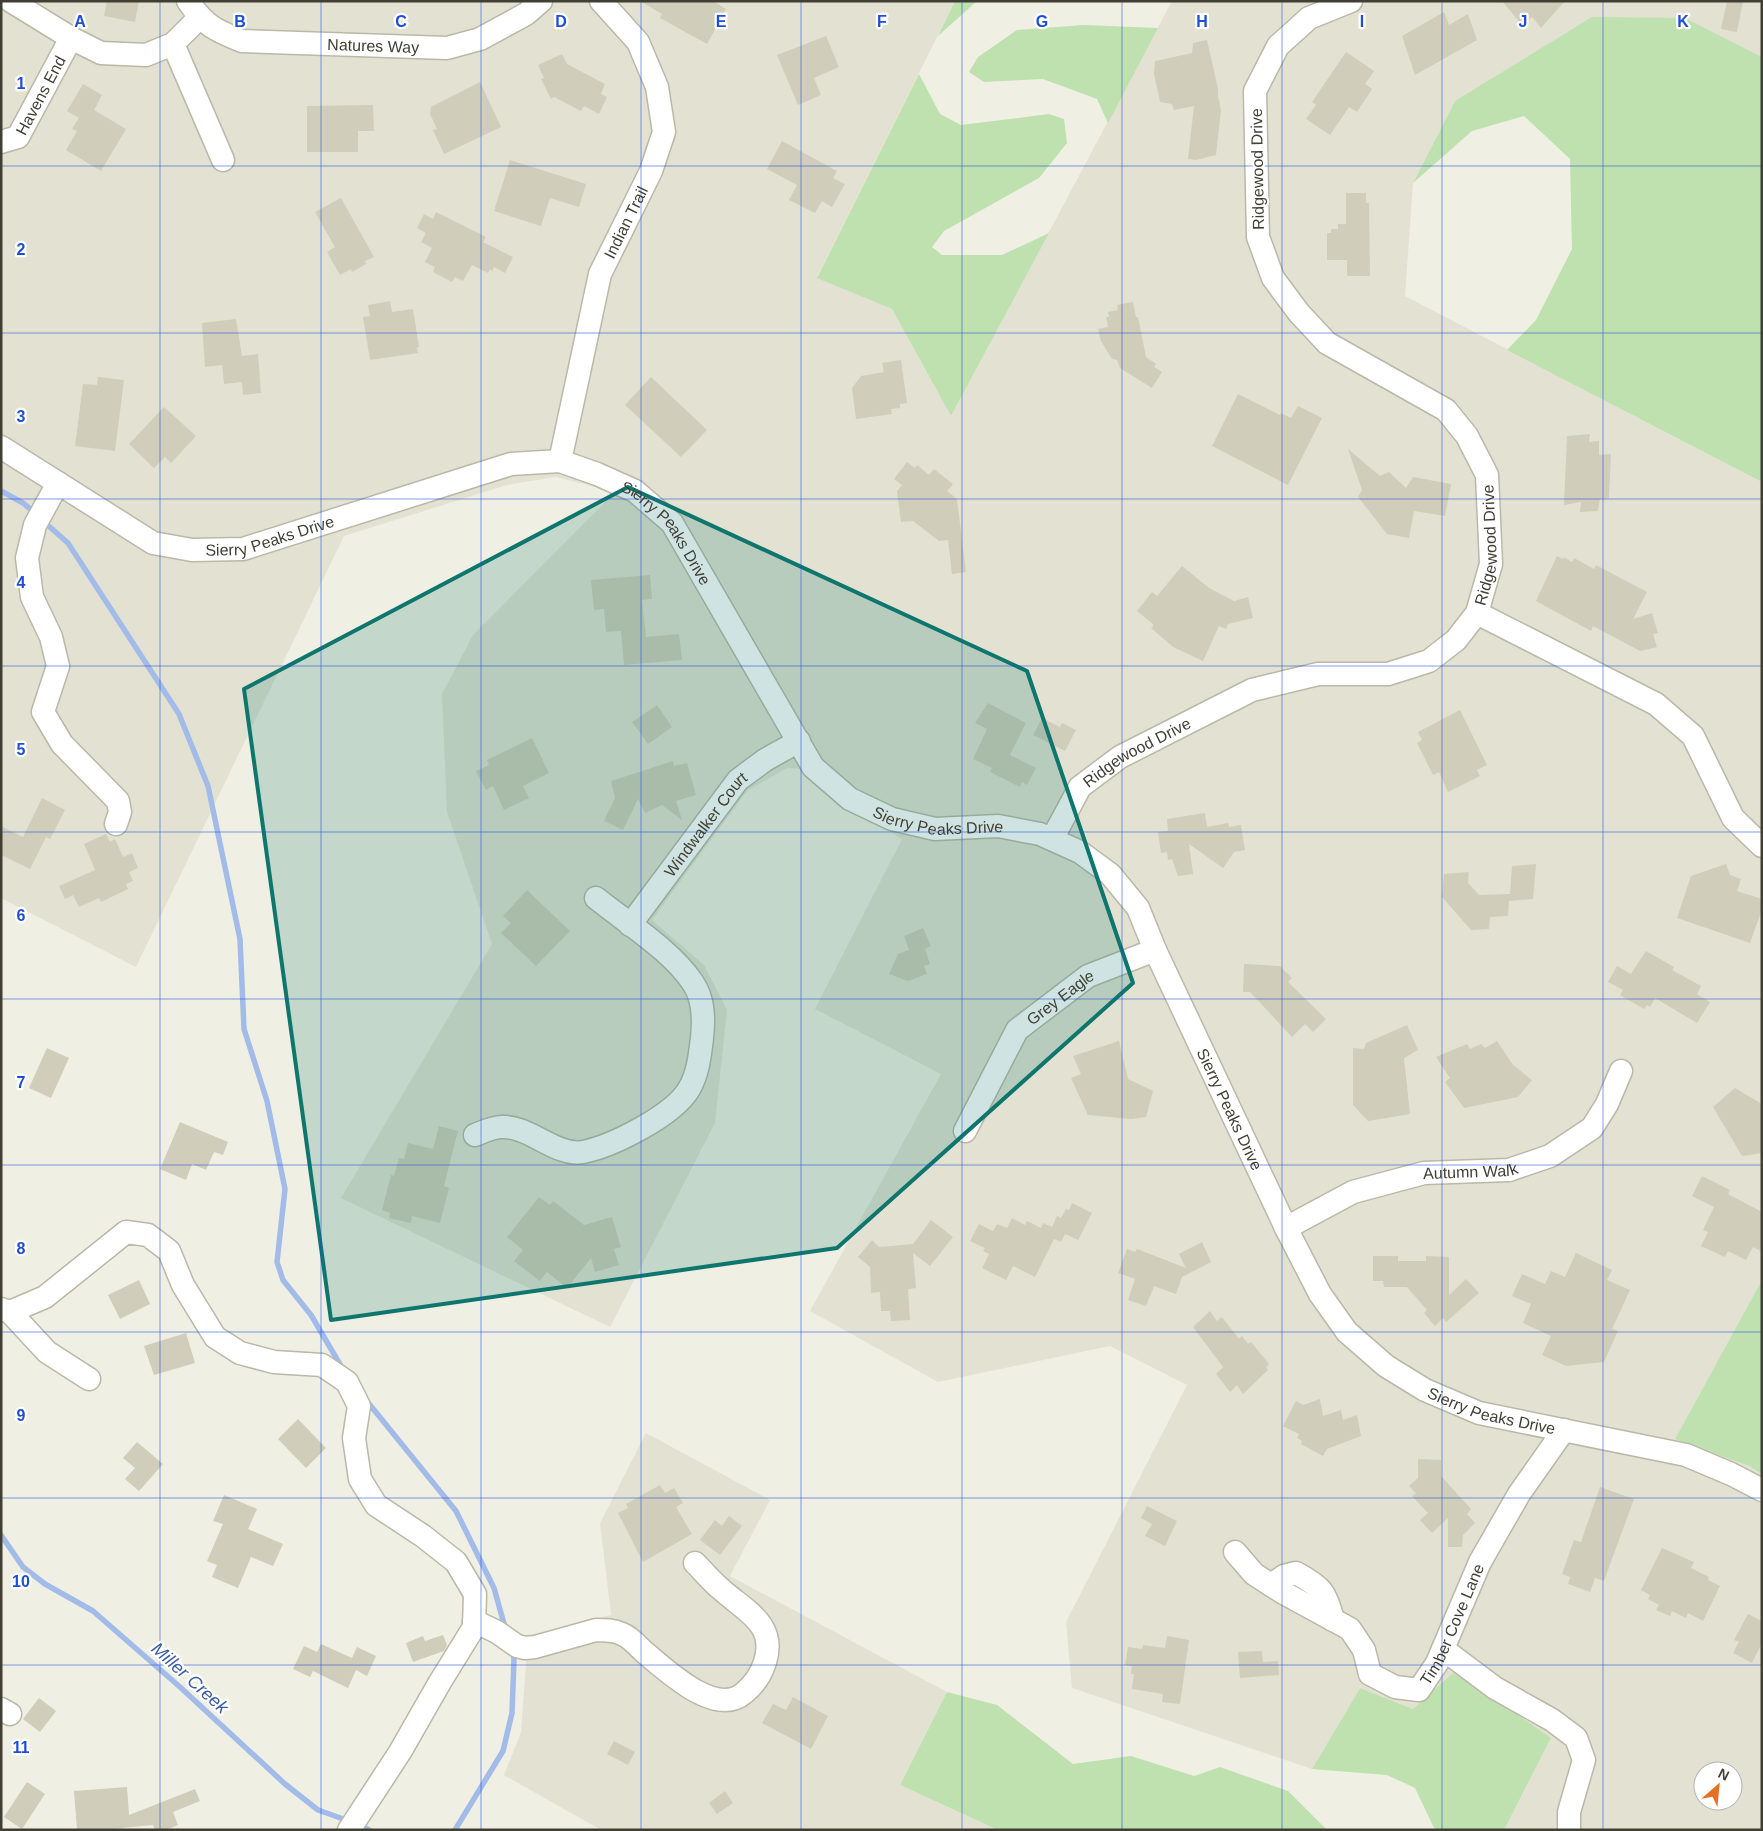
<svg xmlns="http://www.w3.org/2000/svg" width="1763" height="1831" viewBox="0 0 1763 1831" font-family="Arial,sans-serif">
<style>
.residential{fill:#e3e2d2;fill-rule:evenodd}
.green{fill:#bee1af}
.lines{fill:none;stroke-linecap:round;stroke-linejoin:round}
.stream{stroke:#a3bbe8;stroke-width:5.5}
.building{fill:#d0cdba}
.minor-casing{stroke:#bab8a7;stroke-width:25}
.minor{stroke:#fff;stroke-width:22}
.marked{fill:#0f766e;fill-opacity:0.2;stroke:#0f766e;stroke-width:4;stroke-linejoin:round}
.grid{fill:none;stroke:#1d4ed8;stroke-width:1;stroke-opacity:0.55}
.labels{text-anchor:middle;stroke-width:4.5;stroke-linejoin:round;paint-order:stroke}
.street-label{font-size:16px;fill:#413f34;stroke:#fff}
.water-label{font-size:18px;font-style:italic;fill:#385ba2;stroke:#fff}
.grid-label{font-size:16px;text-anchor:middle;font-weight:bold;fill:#1d4ed8;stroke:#fff;stroke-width:4.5;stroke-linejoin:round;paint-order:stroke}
</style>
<rect width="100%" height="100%" fill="#f0efe3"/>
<!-- residential -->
<g class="residential">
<path d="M1,1H955L817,277L892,309L951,416L1172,1H1762V57L1684,18L1455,101L1413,183L1405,296L1762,482V1280L1675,1439L1749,1466L1762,1474V1830H1504L1551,1738L1413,1709L1360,1688L1312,1769L1072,1688L1066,1622L1187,1385L1110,1346L938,1382L810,1311L941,1074L815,1009L902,839L850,809L807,769L787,768L747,791L652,920L704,965L727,1010L715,1123L610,1327L341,1198L492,944L447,812L442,694L473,635L615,492L556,477L507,485L344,536L136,967L1,898ZM1703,1771H1733V1801H1703Z"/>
<polygon points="646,1433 770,1500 730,1576 947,1692 900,1785 998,1830 601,1830 504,1775 521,1732 528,1637 611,1615 600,1523"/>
</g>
<!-- green -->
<g class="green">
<polygon points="955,1 977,1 938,36"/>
<polygon points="1592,17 1685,18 1762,57 1762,482 1507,350 1536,320 1572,249 1570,159 1524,116 1472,131 1413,183 1455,101"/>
<polygon points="1084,25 1158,28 1108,123 1097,99 1043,79 984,82 969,72 978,57 1017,30"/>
<polygon points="919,74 940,114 961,125 1049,114 1064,119 1067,143 1039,178 944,231 932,247 942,255 1002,255 1049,233 951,416 892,309 817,278"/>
<polygon points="1762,1280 1762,1474 1749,1466 1675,1439"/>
<polygon points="1453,1673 1479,1688 1551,1738 1504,1830 1435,1830 1415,1788 1387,1775 1312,1769 1360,1688 1413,1709"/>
<polygon points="947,1692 997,1705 1073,1764 1131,1756 1194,1776 1220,1767 1288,1791 1327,1830 998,1830 900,1785"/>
</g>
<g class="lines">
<!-- stream -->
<g class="stream">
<polyline points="1,491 23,503 35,513"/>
<polyline points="43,521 68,543 179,714 208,786 240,939 244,1029 267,1101 285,1189 277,1262 283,1280 311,1315 341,1366"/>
<polyline points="366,1400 456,1511 494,1588 506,1631"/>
<polyline points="1,1535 23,1567 45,1584 93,1611 180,1687 285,1784 318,1810 349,1821"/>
<polyline points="358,1824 369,1830"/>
<polyline points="455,1830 503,1751 512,1713 514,1659 512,1649"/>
</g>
</g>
<!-- building -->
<g class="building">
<polygon points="107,1 139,1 135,22 104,16"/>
<polygon points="640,1 713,1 726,9 707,44 660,18 662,14"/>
<polygon points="1502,1 1565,1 1541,28 1532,17 1523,26"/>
<polygon points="1727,1 1743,1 1737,32 1721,29"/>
<polygon points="1444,12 1449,25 1468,14 1477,40 1415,75 1402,36"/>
<polygon points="826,36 839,67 814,78 821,95 798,105 777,55"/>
<polygon points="1207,40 1218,89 1218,96 1221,110 1216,155 1196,160 1188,159 1194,106 1174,110 1172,104 1160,102 1154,74 1155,61 1192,53 1193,43"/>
<polygon points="1346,52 1374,71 1365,84 1372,89 1357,112 1349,107 1330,135 1306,119 1316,105 1312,102"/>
<polygon points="562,54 567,64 605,84 601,94 607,97 599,114 584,106 581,111 554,97 551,99 541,79 544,78 538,65"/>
<polygon points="480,82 501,127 444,154 433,130 437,129 430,114 431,107"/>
<polygon points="83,84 102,95 94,110 126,129 101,171 66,150 77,131 72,129 79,118 67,111"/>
<polygon points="373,105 374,131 358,131 358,152 307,152 307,106"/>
<polygon points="782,141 837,171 833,178 845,184 832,207 822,201 815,213 789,200 797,185 767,169"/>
<polygon points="510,160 586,184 579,207 550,198 541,226 494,211"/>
<polygon points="1346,193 1366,193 1366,203 1369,203 1370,276 1347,276 1347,260 1327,260 1327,233 1331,233 1331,229 1338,229 1338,224 1346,224"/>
<polygon points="341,198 374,257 365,261 366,264 352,272 351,269 340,275 327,252 335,247 315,212"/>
<polygon points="436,212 486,237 483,242 513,257 505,273 494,267 492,271 490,269 488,273 472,265 463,281 455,277 452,282 433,272 435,267 425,262 432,248 421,242 426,233 417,228 424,214 433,219"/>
<polygon points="390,301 392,312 413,309 419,347 417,347 418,353 370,360 363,317 370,316 368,305"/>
<polygon points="1133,302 1136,317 1138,317 1146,357 1156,364 1154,367 1162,372 1152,388 1120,368 1117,360 1112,359 1101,341 1098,329 1108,327 1106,317 1109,317 1108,312 1118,310 1117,305"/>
<polygon points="236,319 242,356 258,354 261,393 243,395 242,382 224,384 222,365 205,367 202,323"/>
<polygon points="901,360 907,403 900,404 900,408 891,409 892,414 856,419 852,388 861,376 884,372 882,363"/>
<polygon points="98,377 124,380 115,451 75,446 83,384 97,385"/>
<polygon points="651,377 707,430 681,457 625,405"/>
<polygon points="1238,394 1280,415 1281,413 1291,418 1298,406 1322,418 1288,485 1212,446"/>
<polygon points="164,407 196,436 171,463 165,457 154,468 129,444"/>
<polygon points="1590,434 1589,442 1599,441 1599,455 1611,454 1609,498 1600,499 1598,511 1580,512 1581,502 1564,505 1567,436"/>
<polygon points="1348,449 1380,476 1389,472 1406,488 1413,477 1451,484 1445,516 1414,511 1409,538 1387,534 1358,497 1362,490"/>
<polygon points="907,462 915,468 917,465 929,475 934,469 953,484 947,491 957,499 966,572 952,574 948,540 939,541 913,521 901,522 897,491 902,485 894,479"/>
<polygon points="1557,556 1563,559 1564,557 1572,562 1574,558 1594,569 1596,565 1647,592 1633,619 1652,613 1658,633 1653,634 1657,647 1640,651 1593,626 1591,631 1536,601"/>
<polygon points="1182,566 1209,588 1234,601 1248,597 1253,618 1228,624 1226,629 1219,626 1203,661 1173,647 1151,628 1154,625 1137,611 1152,592 1157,596"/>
<polygon points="650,575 652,599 642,600 646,637 679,634 682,660 624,665 621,631 606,632 604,609 594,610 591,580"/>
<polygon points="988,703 1026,723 1010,755 1036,768 1027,785 1022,782 1020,787 990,772 992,768 973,759 987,729 975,723"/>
<polygon points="657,705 672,727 648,744 632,722"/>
<polygon points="1460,710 1487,765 1477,770 1480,776 1448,792 1439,772 1433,775 1417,743 1422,740 1418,732"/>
<polygon points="1042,718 1060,727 1062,723 1076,730 1065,751 1033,735"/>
<polygon points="532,738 549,773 523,786 529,798 504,810 493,786 486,790 476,771 489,765 487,760"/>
<polygon points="673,761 674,766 687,763 696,795 676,801 682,820 662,805 645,813 638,799 623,830 604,821 615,798 611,781"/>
<polygon points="42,798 65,810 50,839 46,837 30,869 1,855 1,826 23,837"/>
<polygon points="1205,813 1207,827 1228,823 1229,827 1241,825 1245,850 1234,852 1223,868 1189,844 1193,874 1178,876 1172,859 1168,860 1167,852 1161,853 1158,832 1168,831 1167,819"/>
<polygon points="106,834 110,842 115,839 123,857 132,853 138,868 129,872 133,881 126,884 128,889 101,902 99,898 79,907 73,895 65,899 59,886 95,870 84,844"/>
<polygon points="1536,864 1533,899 1509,901 1508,916 1490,917 1489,929 1471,930 1442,897 1444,874 1469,872 1468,883 1479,895 1510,894 1512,866"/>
<polygon points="1726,864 1730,875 1741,879 1737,891 1762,899 1762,909 1750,943 1677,918 1691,876"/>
<polygon points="527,890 570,931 536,966 501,933 511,923 503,916"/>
<polygon points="923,928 931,946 925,949 930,964 924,966 927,974 908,981 889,974 898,954 909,950 904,936"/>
<polygon points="1646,951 1674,967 1672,970 1701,986 1697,994 1710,1002 1697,1023 1655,998 1650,1007 1647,1005 1644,1009 1620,995 1623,990 1608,982 1617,966 1631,974"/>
<polygon points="1244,964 1280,966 1292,978 1288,982 1326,1019 1313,1032 1305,1024 1292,1037 1250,992 1243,992"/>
<polygon points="1407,1025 1418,1050 1404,1058 1410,1114 1368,1121 1353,1105 1353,1048 1364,1049 1366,1043"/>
<polygon points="1119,1041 1128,1079 1153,1091 1146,1117 1131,1119 1088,1115 1071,1078 1081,1074 1073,1056"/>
<polygon points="1497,1041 1513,1065 1532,1080 1518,1097 1464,1108 1445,1082 1450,1078 1436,1057 1467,1044 1470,1049 1481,1044 1485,1048"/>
<polygon points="47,1048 69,1058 51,1098 29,1088"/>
<polygon points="1735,1088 1762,1104 1762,1153 1742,1156 1713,1107"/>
<polygon points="180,1122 228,1142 223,1155 214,1152 206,1170 192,1164 186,1180 160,1169"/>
<polygon points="439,1126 458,1131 444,1186 449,1188 440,1223 412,1216 411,1223 389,1218 390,1213 382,1210 391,1175 394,1176 399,1158 404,1159 408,1143 433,1149"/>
<polygon points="1702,1176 1730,1190 1728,1194 1762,1212 1762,1252 1753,1247 1746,1260 1728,1251 1725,1257 1701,1246 1708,1232 1703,1230 1714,1207 1692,1196"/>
<polygon points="539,1197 550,1205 553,1201 584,1225 612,1217 621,1247 614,1249 619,1265 595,1272 591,1258 567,1288 547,1272 540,1281 514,1261 523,1250 507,1237"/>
<polygon points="1072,1203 1092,1213 1078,1240 1065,1234 1061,1242 1054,1239 1035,1277 1013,1266 1006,1280 982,1268 989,1254 983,1251 985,1248 970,1241 979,1224 993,1231 997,1224 1007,1228 1012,1218 1025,1225 1027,1221 1041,1228 1043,1223 1052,1227 1057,1216 1061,1218 1066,1209 1069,1210"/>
<polygon points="931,1220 953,1237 930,1266 913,1253 916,1288 908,1289 910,1320 891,1321 890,1311 881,1311 880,1292 871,1293 870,1267 858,1257 872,1240 879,1247 913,1244"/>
<polygon points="1202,1242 1211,1262 1182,1277 1176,1294 1154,1286 1146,1306 1128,1300 1135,1279 1118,1273 1127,1249 1135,1252 1137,1249 1186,1268 1179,1254"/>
<polygon points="1576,1253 1612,1270 1607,1280 1630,1290 1612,1329 1618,1331 1604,1362 1566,1366 1542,1355 1551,1336 1523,1323 1531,1304 1512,1296 1522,1274 1545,1284 1551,1271 1565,1277"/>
<polygon points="1373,1256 1398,1256 1398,1261 1426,1261 1426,1256 1449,1257 1449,1295 1466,1279 1479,1293 1446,1322 1443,1318 1435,1326 1424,1313 1427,1310 1407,1287 1384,1287 1383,1281 1373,1281"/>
<polygon points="139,1280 150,1304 120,1319 108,1295"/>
<polygon points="1210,1311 1217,1321 1222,1317 1239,1339 1242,1336 1248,1344 1251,1342 1269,1364 1266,1367 1268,1370 1243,1394 1237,1385 1230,1392 1216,1374 1223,1367 1193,1327"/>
<polygon points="186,1333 195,1363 154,1375 144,1346"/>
<polygon points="1320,1399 1323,1416 1341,1410 1343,1420 1357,1415 1361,1436 1327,1449 1323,1456 1301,1444 1302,1441 1297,1438 1299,1434 1283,1426 1296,1401 1303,1405"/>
<polygon points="298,1419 326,1448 306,1468 278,1439"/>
<polygon points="137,1442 163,1464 139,1491 125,1479 135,1468 123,1458"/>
<polygon points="1418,1459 1441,1460 1441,1476 1471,1509 1467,1514 1475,1523 1463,1535 1462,1547 1448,1547 1448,1518 1432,1533 1420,1520 1428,1513 1412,1496 1416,1493 1409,1486 1418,1478"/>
<polygon points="660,1485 665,1493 674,1488 683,1503 676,1507 692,1534 643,1562 618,1513 628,1508 626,1504"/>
<polygon points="1600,1487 1634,1499 1604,1581 1595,1578 1590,1592 1568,1584 1570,1577 1562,1574 1574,1540 1581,1542"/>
<polygon points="224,1495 257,1509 248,1529 283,1544 273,1566 251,1557 238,1588 212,1577 217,1565 207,1561 223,1524 213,1521"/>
<polygon points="1147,1506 1177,1521 1165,1546 1145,1536 1152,1524 1141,1518"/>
<polygon points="729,1516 742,1526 720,1555 700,1540 715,1520 722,1526"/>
<polygon points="1662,1548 1694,1562 1691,1568 1709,1577 1708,1580 1720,1586 1703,1621 1688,1613 1686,1618 1672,1611 1670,1616 1656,1610 1659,1605 1648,1599 1650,1595 1641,1590"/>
<polygon points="1748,1614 1762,1621 1762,1643 1752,1663 1733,1653 1739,1642 1734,1640"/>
<polygon points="443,1635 447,1645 444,1651 413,1662 406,1643 423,1636 425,1641"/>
<polygon points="1167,1636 1189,1640 1180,1704 1162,1702 1163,1694 1132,1689 1134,1674 1131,1674 1132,1666 1125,1665 1128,1647 1142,1649 1143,1645 1165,1648"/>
<polygon points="321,1644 352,1658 357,1647 376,1656 367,1676 356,1670 348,1688 313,1671 310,1677 293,1669 304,1646 317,1652"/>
<polygon points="1262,1651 1263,1662 1278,1661 1279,1675 1240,1678 1238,1652"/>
<polygon points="793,1697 828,1716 811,1749 762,1723 773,1704 786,1710"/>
<polygon points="39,1698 56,1711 40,1732 23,1719"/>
<polygon points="614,1741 635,1752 628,1765 607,1754"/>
<polygon points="27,1782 45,1794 22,1829 4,1817"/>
<polygon points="127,1787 129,1815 195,1789 200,1801 173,1812 178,1825 166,1830 155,1830 153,1825 102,1830 77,1830 74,1791"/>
<polygon points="725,1791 733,1803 717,1814 709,1803"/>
</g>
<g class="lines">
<defs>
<g id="minor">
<polyline points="11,1 71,38 101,53 146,55 173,44 199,18"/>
<path id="s1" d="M188,1C205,26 215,30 242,41L447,48L480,39L526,14L541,1"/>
<polyline points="173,44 223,160"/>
<path id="s2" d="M1,142L18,137L71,38"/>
<path id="s3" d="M1,447L153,543L192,550L243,549L511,464L560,461L597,474L635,491L672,523L813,767L850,799L892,819L935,829L998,826L1040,834L1080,852L1110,874L1138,908L1155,950L1286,1228L1320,1294L1347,1332L1386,1366L1425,1390L1479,1413L1686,1455L1731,1474L1762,1490"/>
<path id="s4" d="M560,461L600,274L651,171L664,132L657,87L638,42L601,1"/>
<polyline points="58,483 35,525 27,558 32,597 51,637 58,666 43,712 62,744 118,801 120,812 116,824"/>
<polyline points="1477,613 1656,704 1693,736 1733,818 1762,846"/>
<path id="s5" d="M1052,839L1080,787L1120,757L1252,690L1318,674H1388L1429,661L1456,640L1477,613L1491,564L1487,475L1467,436L1446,410L1327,343L1299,313L1273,278L1258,237L1255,91L1278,46L1309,18L1351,1"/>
<path id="s6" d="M630,925L738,780L765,760L799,741"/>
<path id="s7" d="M965,1131L1017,1030L1088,976L1155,950"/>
<path d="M475,1135C483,1132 493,1127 501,1127C529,1125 556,1157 583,1152C613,1146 674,1115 689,1089C698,1074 700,1055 702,1038C704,1019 704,999 693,983C672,951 627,923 596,898"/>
<path id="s8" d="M1286,1228L1353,1192L1424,1173L1509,1170L1550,1156L1592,1128L1607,1104L1621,1071"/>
<polyline points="1,1309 10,1312 47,1352 89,1379"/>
<polyline points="10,1312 45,1297 126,1232 148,1235 169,1251 183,1285 215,1337 240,1353 274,1362 322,1365 347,1382 359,1406 354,1438 360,1479 376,1505 423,1536 456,1562 475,1594 474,1627 440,1682 400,1752 349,1830"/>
<path id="s9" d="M1235,1552L1254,1574L1282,1592L1350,1629L1364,1650L1370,1674L1395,1687L1419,1690L1437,1663L1480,1562L1519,1494L1564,1430"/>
<path d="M1271,1585L1284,1576L1296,1573C1322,1587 1326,1592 1333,1620"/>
<path d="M474,1621L497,1632L517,1646L525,1648L535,1647L596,1630C605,1630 614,1630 622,1634C630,1637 637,1645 643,1651C665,1669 715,1718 744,1693C755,1684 761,1675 765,1662C777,1624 745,1611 722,1590C712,1582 704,1572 695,1563"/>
<polyline points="1443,1649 1495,1688 1552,1720 1576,1738 1584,1760 1569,1812 1569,1830"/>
<polyline points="1,1709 10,1714"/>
</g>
</defs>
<!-- minor casing -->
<use href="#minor" class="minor-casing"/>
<!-- minor -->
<use href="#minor" class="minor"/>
</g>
<!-- marked area -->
<path class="marked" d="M628,487L1027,671L1133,983L837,1248L331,1320L244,689Z"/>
<!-- grid -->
<path class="grid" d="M160,1V1830M321,1V1830M481,1V1830M641,1V1830M801,1V1830M962,1V1830M1122,1V1830M1282,1V1830M1442,1V1830M1603,1V1830M1,166H1762M1,333H1762M1,499H1762M1,666H1762M1,832H1762M1,999H1762M1,1165H1762M1,1332H1762M1,1498H1762M1,1665H1762"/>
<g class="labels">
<!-- street labels -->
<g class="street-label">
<text dy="6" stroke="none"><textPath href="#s1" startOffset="200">Natures Way</textPath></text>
<text dy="6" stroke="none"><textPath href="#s2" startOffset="65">Havens End</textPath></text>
<text transform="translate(1257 169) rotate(-91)" y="6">Ridgewood Drive</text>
<text dy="6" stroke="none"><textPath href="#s4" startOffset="249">Indian Trail</textPath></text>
<text dy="6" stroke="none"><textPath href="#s3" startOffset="299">Sierry Peaks Drive</textPath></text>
<text dy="6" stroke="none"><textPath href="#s3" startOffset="734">Sierry Peaks Drive</textPath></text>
<text dy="6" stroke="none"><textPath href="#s5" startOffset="576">Ridgewood Drive</textPath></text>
<text dy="6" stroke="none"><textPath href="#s5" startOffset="126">Ridgewood Drive</textPath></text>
<text dy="6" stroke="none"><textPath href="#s3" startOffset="1154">Sierry Peaks Drive</textPath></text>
<text dy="6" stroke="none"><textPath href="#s6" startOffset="126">Windwalker Court</textPath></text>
<text dy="6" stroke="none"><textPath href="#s7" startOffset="168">Grey Eagle</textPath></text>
<text dy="6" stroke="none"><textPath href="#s3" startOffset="1604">Sierry Peaks Drive</textPath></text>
<text dy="6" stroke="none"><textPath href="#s8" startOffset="196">Autumn Walk</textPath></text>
<text dy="6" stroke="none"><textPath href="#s3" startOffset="2024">Sierry Peaks Drive</textPath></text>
<text dy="6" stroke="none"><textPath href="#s9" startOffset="316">Timber Cove Lane</textPath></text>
</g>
<!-- water labels -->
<g class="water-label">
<text transform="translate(190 1678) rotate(42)" y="6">Miller Creek</text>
</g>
</g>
<g class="grid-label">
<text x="80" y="27">A</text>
<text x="240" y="27">B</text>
<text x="401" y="27">C</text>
<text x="561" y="27">D</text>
<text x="721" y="27">E</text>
<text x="882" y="27">F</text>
<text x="1042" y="27">G</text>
<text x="1202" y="27">H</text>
<text x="1362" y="27">I</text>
<text x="1523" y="27">J</text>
<text x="1683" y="27">K</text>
<text x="21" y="89">1</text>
<text x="21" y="255">2</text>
<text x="21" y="422">3</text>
<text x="21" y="588">4</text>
<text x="21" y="755">5</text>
<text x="21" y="921">6</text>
<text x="21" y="1088">7</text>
<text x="21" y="1254">8</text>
<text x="21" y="1421">9</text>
<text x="21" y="1587">10</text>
<text x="21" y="1753">11</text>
</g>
<!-- border -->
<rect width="1763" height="1831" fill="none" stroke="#413f34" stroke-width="5"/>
<!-- north arrow -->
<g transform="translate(1718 1786) rotate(27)"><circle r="24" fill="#ffffff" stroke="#b3b2ae"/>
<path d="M0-4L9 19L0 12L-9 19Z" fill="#e67023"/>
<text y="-8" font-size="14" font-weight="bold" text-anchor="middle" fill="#413f34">N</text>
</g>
</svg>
